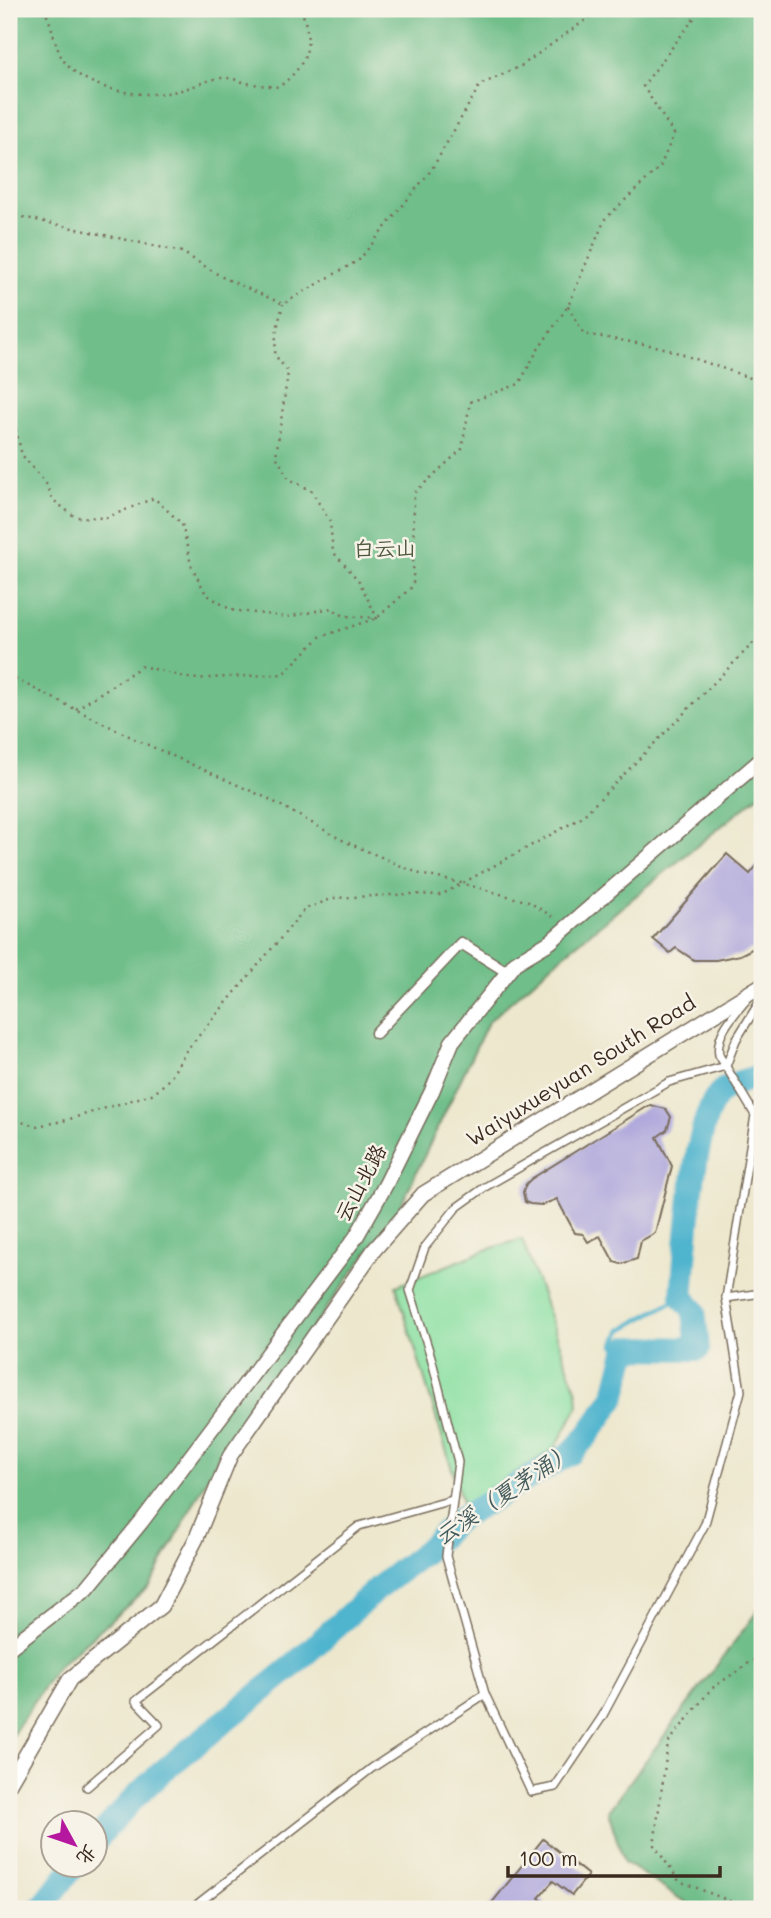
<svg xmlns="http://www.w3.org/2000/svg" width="771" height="1918" viewBox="0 0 771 1918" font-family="Mali,'LXGW WenKai TC',sans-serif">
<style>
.green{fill:#8be0a3;stroke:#638560;stroke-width:2}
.forest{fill:#70be89;stroke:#567454;stroke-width:2}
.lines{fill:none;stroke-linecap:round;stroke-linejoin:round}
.stream{stroke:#4fb4ce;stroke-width:4.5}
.river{stroke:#4fb4ce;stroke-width:24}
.building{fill:#ada6db}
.service-casing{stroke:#796c5b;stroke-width:10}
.pedestrian-casing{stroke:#796c5b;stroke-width:13}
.minor-casing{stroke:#796c5b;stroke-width:17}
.path{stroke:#796c5b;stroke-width:2.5;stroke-dasharray:2 5;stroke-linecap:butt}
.service{stroke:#fff;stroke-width:7}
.pedestrian{stroke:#fff;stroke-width:10}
.minor{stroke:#fff;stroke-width:14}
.labels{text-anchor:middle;stroke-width:5;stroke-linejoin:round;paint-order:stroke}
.park-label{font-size:21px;fill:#4f583f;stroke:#f7f3e8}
.street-label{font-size:21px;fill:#3b2a1e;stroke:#f7f3e8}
.water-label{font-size:23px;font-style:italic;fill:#425a5c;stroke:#f7f3e8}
</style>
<rect width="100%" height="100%" fill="#f7f3e8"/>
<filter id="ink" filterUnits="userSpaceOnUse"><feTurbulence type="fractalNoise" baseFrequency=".0143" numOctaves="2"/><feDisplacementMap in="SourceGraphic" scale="14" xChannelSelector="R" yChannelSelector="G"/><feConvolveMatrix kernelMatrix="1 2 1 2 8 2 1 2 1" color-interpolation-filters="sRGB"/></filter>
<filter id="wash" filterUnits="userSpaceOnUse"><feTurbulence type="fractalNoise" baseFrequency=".00686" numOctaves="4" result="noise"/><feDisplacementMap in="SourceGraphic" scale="28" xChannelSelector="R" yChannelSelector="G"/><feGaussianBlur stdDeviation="1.57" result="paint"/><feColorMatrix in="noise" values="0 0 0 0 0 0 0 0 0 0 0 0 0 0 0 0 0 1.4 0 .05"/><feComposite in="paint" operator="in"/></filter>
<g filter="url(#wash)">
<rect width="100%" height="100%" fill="#ede7cd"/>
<!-- green -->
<polygon class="green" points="522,1239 577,1392 578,1407 555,1448 463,1505 396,1286 486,1250"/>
<!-- forest -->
<g class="forest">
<polygon points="9,9 762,9 762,793 563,955 488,1022 399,1209 220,1454 150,1586 57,1667 9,1740"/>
<polygon points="762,1605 762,1909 696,1909 624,1862 608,1811"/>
</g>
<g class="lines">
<!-- stream -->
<polyline class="stream" points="627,1348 614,1345 621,1330 682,1296"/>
<!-- river -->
<g class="river">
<path d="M94,1842L135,1797L163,1771L288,1670L378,1588L427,1550L456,1521L571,1453L587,1436L614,1398L627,1348L698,1349L694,1311L682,1296C686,1256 692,1113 722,1091C731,1084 751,1078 762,1076"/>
<polyline points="38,1909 43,1906 74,1866"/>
</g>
</g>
<g id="blocks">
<!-- building -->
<g class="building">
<polygon points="727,854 750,874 762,859 762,944 740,955 716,960 694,960 676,948 670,953 653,939"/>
<polygon points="650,1105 666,1109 671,1117 667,1130 657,1137 672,1166 655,1233 641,1241 637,1259 621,1264 614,1262 600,1236 588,1242 583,1234 575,1233 557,1199 542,1205 530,1204 525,1202 523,1192 526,1184 531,1179"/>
<polygon points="543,1839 588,1875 572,1895 553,1881 539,1898 551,1909 487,1909"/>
</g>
</g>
</g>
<g filter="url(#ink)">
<use href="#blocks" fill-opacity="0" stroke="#796c5b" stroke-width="2"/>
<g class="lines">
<defs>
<g id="service">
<path d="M726,1066L669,1082L485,1187L456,1208L425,1247L410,1290L431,1357L458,1462L446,1556L485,1694L531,1792L555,1787L602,1717L705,1524L741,1391L726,1298L755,1115L719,1055C715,1033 735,1014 748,998"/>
<polyline points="726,1066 736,1040 762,998"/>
<polyline points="726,1298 762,1293"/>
<polyline points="87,1787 159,1725 136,1701 359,1526 452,1500"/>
<polyline points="191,1909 372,1768 485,1694"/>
</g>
<polyline id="pedestrian" points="376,1033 461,943 507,972"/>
<g id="minor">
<polyline points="9,1648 87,1588 142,1521 356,1237 385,1186 432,1091 452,1042 515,963 550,942 762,759"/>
<polyline points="9,1784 70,1679 161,1606 196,1539 230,1456 374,1250 423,1194 762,985"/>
</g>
</defs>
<!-- service casing -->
<use href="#service" class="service-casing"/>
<!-- pedestrian casing -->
<use href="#pedestrian" class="pedestrian-casing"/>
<!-- minor casing -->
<use href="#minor" class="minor-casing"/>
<!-- path -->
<g class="path">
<path d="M43,9C55,25 53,52 69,67C96,93 150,100 185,89C199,85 212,77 227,78C233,78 241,82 247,83C258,85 269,86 279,87C309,63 314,45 301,9"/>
<polyline points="9,214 182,252 222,277 283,304 359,260 432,169 480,85 521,66 601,9"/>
<polyline points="568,306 584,334 661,347 762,382"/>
<polyline points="9,410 12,414 22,455 47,485 52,499 75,517 106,518 154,498 182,524 191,565 206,594 231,610 287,617 331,608 344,616 377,618 359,581 333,552 330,522 311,490 289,479 276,456 288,372 275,355 276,333 283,304"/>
<polyline points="9,676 137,740 269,799 344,841 420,874 461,883 529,902 556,919"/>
<polyline points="76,709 142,666 192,679 283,674 320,637 377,618 413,586 414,493 462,449 470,402 519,384 537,351 568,306 605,219 660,167 674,134 643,86 701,9"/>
<polyline points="9,1119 37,1126 63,1121 155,1093 171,1077 186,1051 305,909 334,898 411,894 441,895 581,818 762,634"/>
<polyline points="9,1828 13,1832 15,1869 9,1877"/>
<polyline points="750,1909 679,1881 654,1845 668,1743 711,1689 762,1654"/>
</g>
<!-- service -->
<use href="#service" class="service"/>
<!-- pedestrian -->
<use href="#pedestrian" class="pedestrian"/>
<!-- minor -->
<use href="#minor" class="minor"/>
</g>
</g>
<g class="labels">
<!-- park labels -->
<g class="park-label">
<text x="385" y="556">白云山</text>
</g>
<!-- street labels -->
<g class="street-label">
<text transform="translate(581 1071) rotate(-32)" y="7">Waiyuxueyuan South Road</text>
<text transform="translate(361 1183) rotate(-62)" y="7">云山北路</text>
</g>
<!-- water labels -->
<g class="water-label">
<text transform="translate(504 1494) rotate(-34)" y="8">云溪（夏茅涌）</text>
</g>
</g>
<!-- margin -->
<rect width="771" height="1918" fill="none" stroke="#f7f3e8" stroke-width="35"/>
<!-- north arrow -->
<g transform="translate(74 1844) rotate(130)"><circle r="33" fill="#f7f3e8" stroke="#aca397" stroke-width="2"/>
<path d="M0-5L12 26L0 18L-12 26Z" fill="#b5179e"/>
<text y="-10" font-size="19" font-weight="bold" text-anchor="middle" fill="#3b2a1e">北</text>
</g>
<!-- scale -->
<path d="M508 1866v10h212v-10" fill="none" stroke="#3b2a1e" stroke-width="3.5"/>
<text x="519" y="1866" font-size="21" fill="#3b2a1e" stroke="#f7f3e8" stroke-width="5" paint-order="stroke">100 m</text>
</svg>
